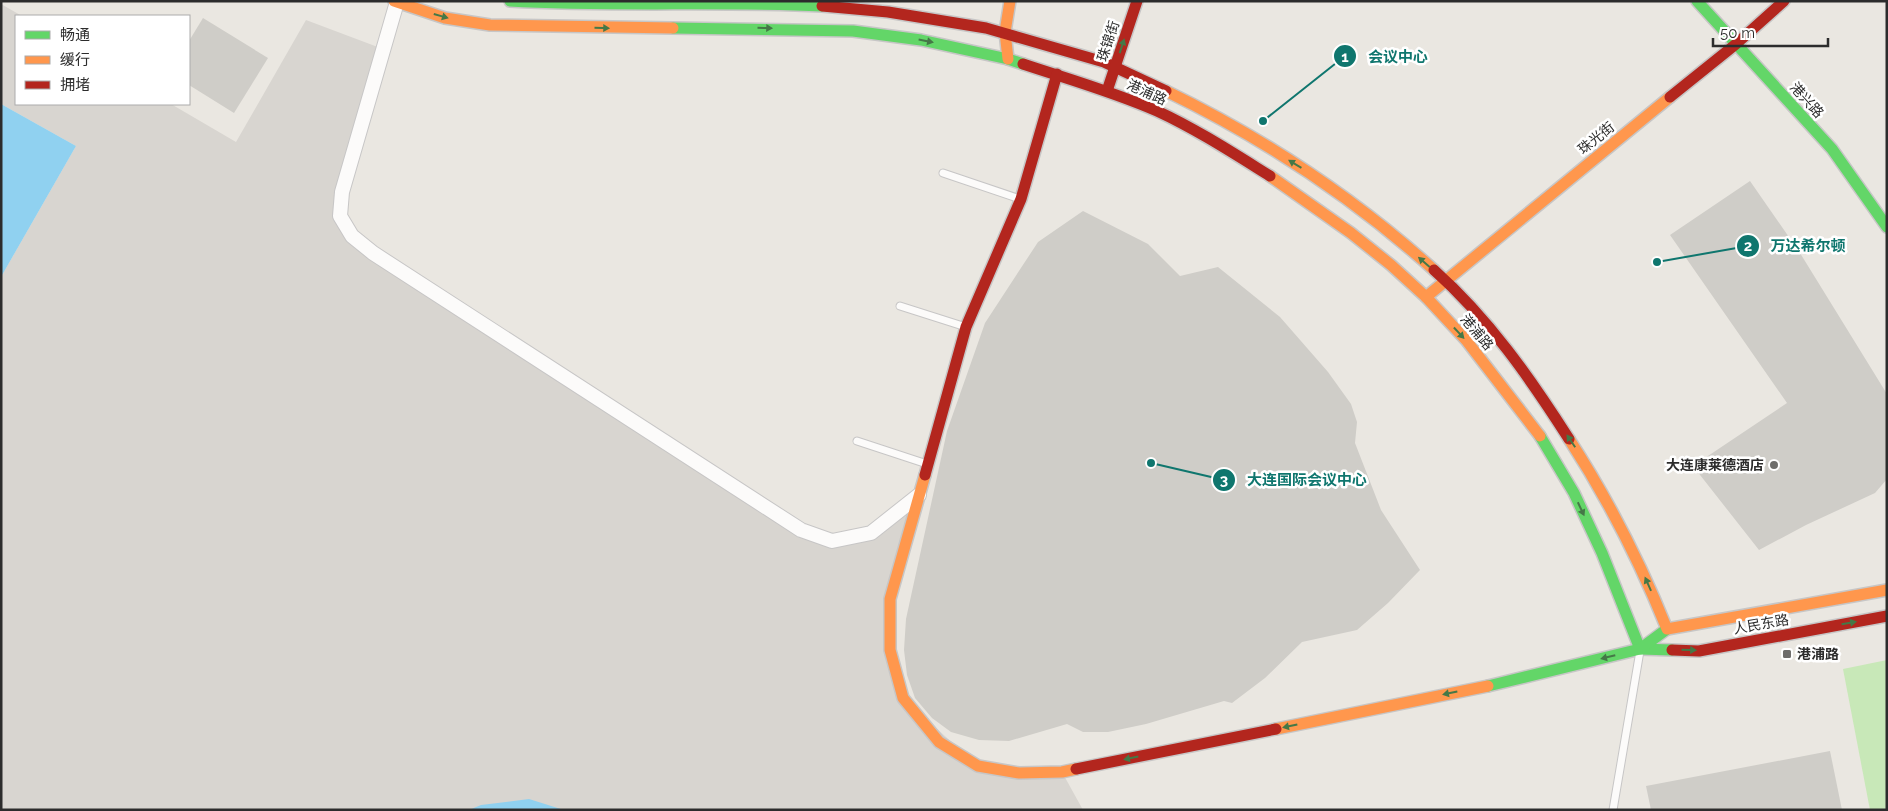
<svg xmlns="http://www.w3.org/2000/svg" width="1888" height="811" viewBox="0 0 1888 811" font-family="Raleway,'Noto Sans SC',sans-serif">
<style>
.green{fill:#c8e8b8}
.plaza{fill:#d8d5d0}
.water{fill:#90d1f0}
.building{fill:#cfcdc8}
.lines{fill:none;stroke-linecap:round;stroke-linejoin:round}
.lane-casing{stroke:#c7c6c6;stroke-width:9}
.street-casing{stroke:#c7c6c6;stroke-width:16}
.fast-casing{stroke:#c7c6c6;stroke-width:14}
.slow-casing{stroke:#c7c6c6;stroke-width:14}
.jam-casing{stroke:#c7c6c6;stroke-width:14}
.lane{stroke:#fcfbfa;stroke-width:7}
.street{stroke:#fcfbfa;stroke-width:14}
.fast{stroke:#63d668;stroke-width:11}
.slow{stroke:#ff974d;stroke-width:11}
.jam{stroke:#b3261e;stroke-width:11}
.oneway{fill:#457847}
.poi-dot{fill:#6e6d6b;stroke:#fff;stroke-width:2}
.labels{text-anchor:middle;stroke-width:5;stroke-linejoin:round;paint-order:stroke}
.street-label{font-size:14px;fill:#2c2c2c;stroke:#fff}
.poi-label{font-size:14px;font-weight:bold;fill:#2c2c2c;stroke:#fff;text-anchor:end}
.leader{fill:none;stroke:#0f766e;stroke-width:2}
.callout-dot{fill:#0f766e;stroke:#fff;stroke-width:2}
.mark-label{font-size:15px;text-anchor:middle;font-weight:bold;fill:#fff}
.callout-label{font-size:15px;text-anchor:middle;font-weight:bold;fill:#0f766e;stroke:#fff;stroke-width:5;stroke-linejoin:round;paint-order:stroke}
</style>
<rect width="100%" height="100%" fill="#eae7e1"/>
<!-- green -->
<polygon class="green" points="1887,660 1887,810 1870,810 1843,669"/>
<!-- plaza -->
<polygon class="plaza" points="1,4 22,16 16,16 16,104 171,104 236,142 306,20 383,49 340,216 352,236 801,530 832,541 871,533 919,495 890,599 903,698 978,766 1062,772 1083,810 1,810 1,277 76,146 1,104"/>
<!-- water -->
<g class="water">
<polygon points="1,104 76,146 1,277"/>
<polygon points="529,799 564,810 469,810 481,805"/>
</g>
<!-- building -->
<g class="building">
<polygon points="203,18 268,58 234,113 189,85 189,41"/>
<polygon points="1750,181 1800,253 1887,394 1887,479 1875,493 1806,525 1759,550 1693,466 1787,403 1670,235"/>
<polygon points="1083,211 1148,244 1180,276 1218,267 1280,317 1328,372 1351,404 1357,422 1355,443 1381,510 1420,570 1388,603 1357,630 1302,642 1265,678 1232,703 1224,701 1146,724 1108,732 1083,732 1067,724 1009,741 979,740 951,732 932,718 915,698 907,675 904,650 906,619 947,431 985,323 1038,242"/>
<polygon points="1830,751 1842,810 1651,810 1646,786"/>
</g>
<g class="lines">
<defs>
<g id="lane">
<polyline points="943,173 1020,199"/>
<polyline points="900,306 966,327"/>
<polyline points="857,441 927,464"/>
<polyline points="1613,810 1640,651"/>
</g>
<polyline id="street" points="397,2 342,192 340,216 352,236 373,253 801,530 832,541 871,533 919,495"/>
<g id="fast">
<path d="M510,1C614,7 718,1 822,6"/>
<polyline points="1697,1 1832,149 1887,227"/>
<polyline points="673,28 853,31 921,40 1008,59 1023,64"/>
<polyline points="1540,436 1574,493 1602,553 1640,649 1672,650"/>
<polyline points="1488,686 1640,649 1667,629"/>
</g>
<g id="slow">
<polyline points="394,1 445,18 490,25 673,28"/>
<polyline points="1008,59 1005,32 1010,1"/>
<path d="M1166,91C1263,138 1354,198 1434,270"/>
<polyline points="1270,176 1351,233 1391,265 1426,297 1466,340 1540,436"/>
<polyline points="1426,297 1670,97"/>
<path d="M1569,439C1608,499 1640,562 1667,629L1887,590"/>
<polyline points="925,475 890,599 890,650 903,698 939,742 978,766 1019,773 1062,772 1076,769"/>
<polyline points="1276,729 1488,686"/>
</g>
<g id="jam">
<polyline points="822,6 888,12 986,28 1104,62 1166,91"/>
<path d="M1023,64C1068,79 1114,92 1157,111C1196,129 1233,153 1270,176"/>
<polyline points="1107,91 1137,1"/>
<polyline points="1670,97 1736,44 1784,1"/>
<path d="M1434,270C1489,319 1530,378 1569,439"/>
<polyline points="925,475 966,327 1021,199 1057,74"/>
<polyline points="1672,650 1699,651 1887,616"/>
<polyline points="1076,769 1276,729"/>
</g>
</defs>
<!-- lane casing -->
<use href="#lane" class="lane-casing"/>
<!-- street casing -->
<use href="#street" class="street-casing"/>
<!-- fast casing -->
<use href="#fast" class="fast-casing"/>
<!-- slow casing -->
<use href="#slow" class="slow-casing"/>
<!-- jam casing -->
<use href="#jam" class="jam-casing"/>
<!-- lane -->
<use href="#lane" class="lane"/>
<!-- street -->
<use href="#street" class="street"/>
<!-- fast -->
<use href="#fast" class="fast"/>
<!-- slow -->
<use href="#slow" class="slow"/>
<!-- jam -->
<use href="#jam" class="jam"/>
</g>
<!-- one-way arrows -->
<defs><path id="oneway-solid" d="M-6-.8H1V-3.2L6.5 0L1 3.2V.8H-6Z" transform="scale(1.25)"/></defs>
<g class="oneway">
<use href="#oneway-solid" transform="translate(441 16) rotate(16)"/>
<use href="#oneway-solid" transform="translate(602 28) rotate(1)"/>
<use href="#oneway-solid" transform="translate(765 28) rotate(2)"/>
<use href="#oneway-solid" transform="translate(926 41) rotate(11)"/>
<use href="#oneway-solid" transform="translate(1122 46) rotate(-72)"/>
<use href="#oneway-solid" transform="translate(1295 164) rotate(-149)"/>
<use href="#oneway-solid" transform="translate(1424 262) rotate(-139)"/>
<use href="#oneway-solid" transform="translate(1459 333) rotate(47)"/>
<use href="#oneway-solid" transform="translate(1571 441) rotate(-124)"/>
<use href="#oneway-solid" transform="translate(1581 509) rotate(65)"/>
<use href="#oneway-solid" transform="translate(1648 584) rotate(-114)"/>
<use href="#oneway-solid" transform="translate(1849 623) rotate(-10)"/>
<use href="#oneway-solid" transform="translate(1689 650) rotate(2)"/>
<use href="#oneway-solid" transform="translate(1608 657) rotate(166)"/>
<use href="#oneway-solid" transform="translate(1450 693) rotate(168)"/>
<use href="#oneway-solid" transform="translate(1290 726) rotate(168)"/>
<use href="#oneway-solid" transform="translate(1131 758) rotate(168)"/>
</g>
<!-- markers -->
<g class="poi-dot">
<circle cx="1774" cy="465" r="5"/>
<rect x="1782" y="649" width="10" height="10" rx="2.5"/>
</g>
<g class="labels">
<!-- street labels -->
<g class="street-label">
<text transform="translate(1108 41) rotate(-72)" y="5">珠锦街</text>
<text transform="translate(1147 92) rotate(24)" y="5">港浦路</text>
<text transform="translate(1807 100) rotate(48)" y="5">港兴路</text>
<text transform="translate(1596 138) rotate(-39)" y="5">珠光街</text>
<text transform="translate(1477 332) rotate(50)" y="5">港浦路</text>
<text transform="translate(1761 624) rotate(-10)" y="5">人民东路</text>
</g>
<!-- poi labels -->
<g class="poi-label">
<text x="1764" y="470">大连康莱德酒店</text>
<text x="1797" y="659" text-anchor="start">港浦路</text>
</g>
</g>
<!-- callouts -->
<path class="leader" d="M1263 121L1345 56M1657 262L1748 246M1151 463L1224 480"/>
<g class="callout-dot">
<circle cx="1263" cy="121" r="5"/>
<circle cx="1657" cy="262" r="5"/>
<circle cx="1151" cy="463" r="5"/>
<circle cx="1345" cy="56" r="12"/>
<circle cx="1748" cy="246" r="12"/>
<circle cx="1224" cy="480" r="12"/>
</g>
<g class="mark-label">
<text x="1345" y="62">1</text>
<text x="1748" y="251">2</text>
<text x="1224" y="485">3</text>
</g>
<g class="callout-label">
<text x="1398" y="62">会议中心</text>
<text x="1808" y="251">万达希尔顿</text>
<text x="1307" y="485">大连国际会议中心</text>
</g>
<!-- border -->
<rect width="1888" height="811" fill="none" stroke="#2c2c2c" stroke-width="5"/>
<!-- legend -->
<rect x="15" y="15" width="175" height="90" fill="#ffffff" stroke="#ababab"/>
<rect x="25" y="31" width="25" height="8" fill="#63d668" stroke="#ababab"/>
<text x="60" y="40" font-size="15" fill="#2c2c2c">畅通</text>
<rect x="25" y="56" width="25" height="8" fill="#ff974d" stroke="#ababab"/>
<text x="60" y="65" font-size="15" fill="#2c2c2c">缓行</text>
<rect x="25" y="81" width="25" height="8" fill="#b3261e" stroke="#ababab"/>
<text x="60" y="90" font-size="15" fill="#2c2c2c">拥堵</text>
<!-- scale -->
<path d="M1713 38v8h115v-8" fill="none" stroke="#2c2c2c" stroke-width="2.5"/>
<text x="1720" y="38" font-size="15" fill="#2c2c2c" stroke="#ffffff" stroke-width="4" paint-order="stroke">50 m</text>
</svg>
